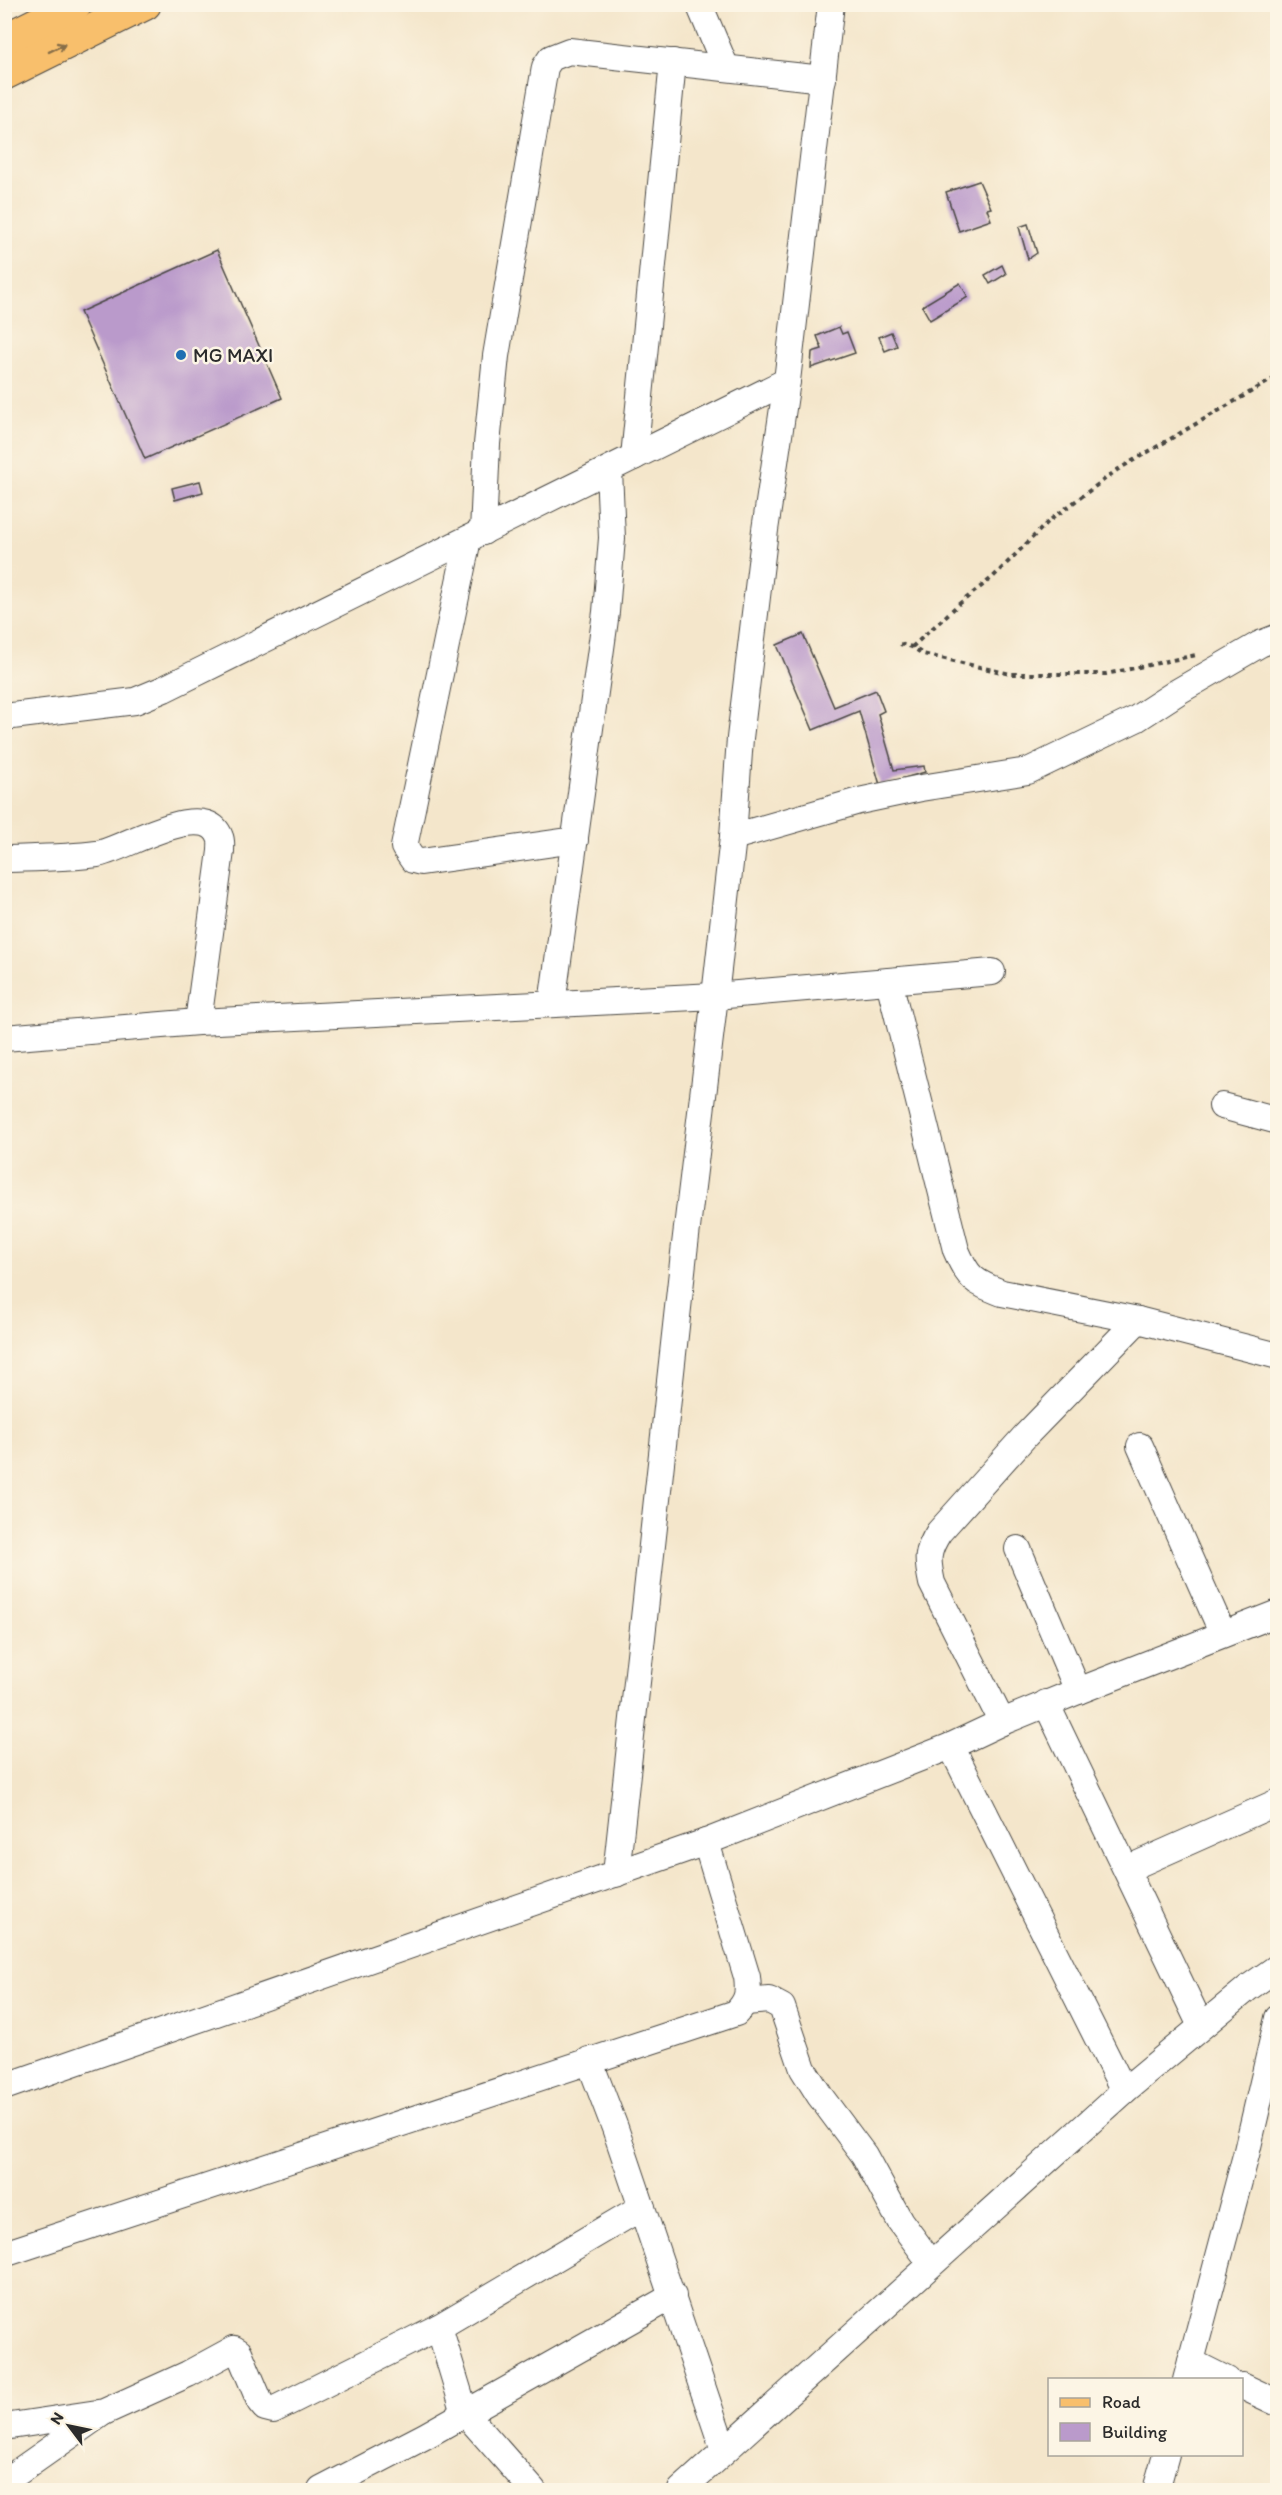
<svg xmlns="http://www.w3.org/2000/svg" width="1282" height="2495" viewBox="0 0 1282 2495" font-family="Itim,sans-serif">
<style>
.building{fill:#ba9acb}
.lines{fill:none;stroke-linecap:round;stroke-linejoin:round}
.minor-casing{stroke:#494743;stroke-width:28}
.major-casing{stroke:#494743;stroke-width:34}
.path{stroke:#494743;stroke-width:4;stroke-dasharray:4.5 4.5;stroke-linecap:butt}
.minor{stroke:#fff;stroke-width:26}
.major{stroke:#f8bf6c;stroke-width:32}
.oneway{stroke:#876e48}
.poi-dot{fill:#1f6fb2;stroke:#fcf5e5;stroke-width:2}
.labels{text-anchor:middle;stroke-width:5;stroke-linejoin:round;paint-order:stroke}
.poi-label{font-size:20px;fill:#2b2b2b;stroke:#fcf5e5;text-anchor:start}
</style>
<rect width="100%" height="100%" fill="#fcf5e5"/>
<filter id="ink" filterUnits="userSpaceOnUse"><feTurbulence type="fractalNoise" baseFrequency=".0167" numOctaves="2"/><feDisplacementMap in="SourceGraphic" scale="12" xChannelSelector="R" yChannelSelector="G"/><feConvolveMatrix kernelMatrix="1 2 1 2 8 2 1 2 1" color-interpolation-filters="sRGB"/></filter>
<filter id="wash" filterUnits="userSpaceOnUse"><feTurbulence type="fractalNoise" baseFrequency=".008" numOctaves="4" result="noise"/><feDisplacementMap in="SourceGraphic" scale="24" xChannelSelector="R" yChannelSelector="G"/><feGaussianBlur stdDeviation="1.35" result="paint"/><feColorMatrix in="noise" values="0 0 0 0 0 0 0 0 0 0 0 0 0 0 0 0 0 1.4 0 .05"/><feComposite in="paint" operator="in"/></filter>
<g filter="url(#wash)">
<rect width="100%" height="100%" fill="#f4e6cb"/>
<g id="blocks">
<!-- building -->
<g class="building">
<polygon points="979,181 991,208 987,209 991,220 959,231 946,192"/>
<polygon points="1028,224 1037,253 1028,259 1019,227"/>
<polygon points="217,250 282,398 145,459 80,312"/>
<polygon points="1002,265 1006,274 990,284 985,275"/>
<polygon points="960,283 968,297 930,320 922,306"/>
<polygon points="839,327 842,334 847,332 855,353 811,368 812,352 822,349 817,336"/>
<polygon points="891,332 897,346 885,351 879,337"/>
<polygon points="200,481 203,492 175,500 172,488"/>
<polygon points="803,634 834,707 876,690 884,711 878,714 894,770 924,766 925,772 880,785 859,711 813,730 777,645"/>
</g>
</g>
</g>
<g filter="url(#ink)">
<use href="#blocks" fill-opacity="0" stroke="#494743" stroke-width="1.5"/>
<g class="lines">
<defs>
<g id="minor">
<polyline points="699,4 726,68"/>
<polyline points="634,457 673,62"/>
<polyline points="483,532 487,444 496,356 545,67 551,58 569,51 823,79"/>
<polyline points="468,539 404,847 413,860 421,862 575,840"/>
<polyline points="4,717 135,701 164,689 787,381"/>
<polyline points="733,837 859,801 921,788 1028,771 1136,719 1179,691 1260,644 1278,637"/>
<path d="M4,859C35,858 67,858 97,854C123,850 205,797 220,837C222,841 221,847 221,851L198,1022"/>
<path d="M889,981L956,1250C968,1278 973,1282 1002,1293L1138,1320L1278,1356"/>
<polyline points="552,1004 606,612 612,538 609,470"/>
<polyline points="4,1038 198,1022 715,996 992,972"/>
<polyline points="1222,1106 1278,1121"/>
<polyline points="1140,1446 1223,1634"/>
<polyline points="1018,1549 1078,1691"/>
<polyline points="1046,1703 1201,2026"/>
<path d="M1002,1722L932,1583C927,1560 926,1552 939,1532L1026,1435L1138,1320"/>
<polyline points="951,1746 1124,2091"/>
<polyline points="1127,1869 1278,1802"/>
<polyline points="616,1874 684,1253 715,996 733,837 740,738 765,530 787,381 831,4"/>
<polyline points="746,2002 769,2000 782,2007 803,2069 820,2096 864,2155 900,2221 931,2263"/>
<polyline points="589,2060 615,2128 724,2451"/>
<polyline points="4,2087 706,1842 951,1746 1002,1722 1078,1691 1278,1613"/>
<path d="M4,2254L736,2013C748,2001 749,1993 747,1977L706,1842"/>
<polyline points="439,2327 465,2413 533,2490"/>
<polyline points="1191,2362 1227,2380"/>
<polyline points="1186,2380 1246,2155 1278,2018"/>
<polyline points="1242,2386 1278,2403"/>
<polyline points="4,2427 104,2412 188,2374 234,2349 239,2352 260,2402 265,2408 273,2410 439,2327 642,2207"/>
<polyline points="4,2482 102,2413"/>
<polyline points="321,2490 425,2436 673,2296"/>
<polyline points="681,2490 1124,2091 1248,1988 1278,1967"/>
<polyline points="1156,2490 1166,2454"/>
</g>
<g id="major">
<polyline points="4,40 76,4"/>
<polyline points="4,74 145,4"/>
</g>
</defs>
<!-- minor casing -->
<use href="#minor" class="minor-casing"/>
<!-- major casing -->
<use href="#major" class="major-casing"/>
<!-- path -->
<g class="path">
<polyline points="900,644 912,647 923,654 1010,674 1106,674 1196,655"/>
<polyline points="912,647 959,604 993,577 1049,521 1117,470 1278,376"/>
</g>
<!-- minor -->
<use href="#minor" class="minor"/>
<!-- major -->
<use href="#major" class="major"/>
</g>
<!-- one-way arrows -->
<defs><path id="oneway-shaft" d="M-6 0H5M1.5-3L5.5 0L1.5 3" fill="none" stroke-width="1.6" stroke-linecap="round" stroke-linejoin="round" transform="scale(1.5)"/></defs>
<use class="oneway" href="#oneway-shaft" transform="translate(57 48) rotate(-26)"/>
</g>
<!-- markers -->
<circle class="poi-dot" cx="181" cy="355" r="6"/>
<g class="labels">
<!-- poi labels -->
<g class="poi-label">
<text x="193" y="362">MG MAXI</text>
</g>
</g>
<!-- margin -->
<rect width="1282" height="2495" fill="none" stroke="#fcf5e5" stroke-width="24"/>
<!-- legend -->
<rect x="1048" y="2378" width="195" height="78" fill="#fcf5e5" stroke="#a8a49b" stroke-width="1.5"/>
<rect x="1060" y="2398" width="30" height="9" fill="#f8bf6c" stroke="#a8a49b" stroke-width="1.5"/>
<text x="1102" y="2408" font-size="18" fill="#2b2b2b">Road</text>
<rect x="1060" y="2423" width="30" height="18" fill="#ba9acb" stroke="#a8a49b" stroke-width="1.5"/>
<text x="1102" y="2438" font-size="18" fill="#2b2b2b">Building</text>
<!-- north arrow -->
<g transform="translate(69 2426) rotate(302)" stroke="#fcf5e5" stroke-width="4.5" paint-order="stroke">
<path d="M0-4.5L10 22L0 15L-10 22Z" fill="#2b2b2b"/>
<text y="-9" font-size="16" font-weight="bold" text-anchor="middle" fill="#2b2b2b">N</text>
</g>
</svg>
